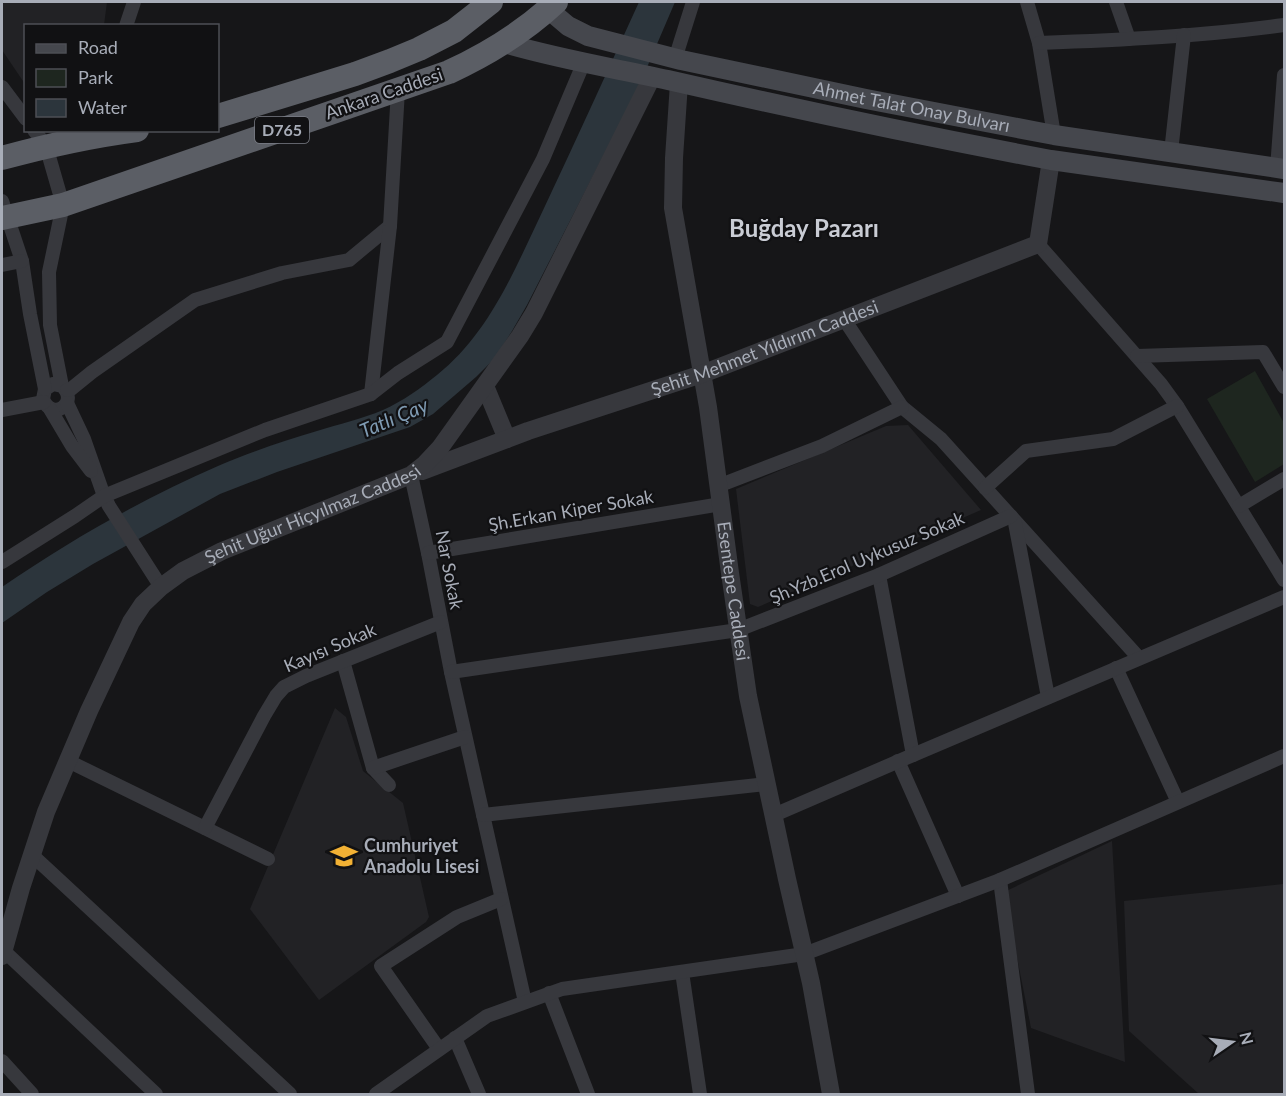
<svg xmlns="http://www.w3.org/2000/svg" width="1286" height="1096" viewBox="0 0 1286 1096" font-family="Lato,sans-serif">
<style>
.built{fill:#222225}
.green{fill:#1e261f}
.water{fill:#2c353c}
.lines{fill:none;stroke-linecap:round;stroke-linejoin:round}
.minor{stroke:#37383d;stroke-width:14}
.tertiary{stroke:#37383d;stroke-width:18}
.secondary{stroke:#45474d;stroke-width:20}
.trunk{stroke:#5b5e65;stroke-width:24}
.labels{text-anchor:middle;stroke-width:4.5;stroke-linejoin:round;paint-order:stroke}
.shield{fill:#111113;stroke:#7b7e86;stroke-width:1.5}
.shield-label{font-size:16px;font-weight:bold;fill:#a8adb8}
.street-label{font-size:18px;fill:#a8adb8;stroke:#111113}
.poi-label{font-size:18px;font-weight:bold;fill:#a8adb8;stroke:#111113;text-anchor:start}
.water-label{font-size:20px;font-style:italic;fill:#7f9bb3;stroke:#111113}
.district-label{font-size:24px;font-weight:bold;fill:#c9ccd4;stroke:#111113}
</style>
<rect width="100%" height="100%" fill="#161618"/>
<!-- built -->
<g class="built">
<polygon points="2,2 107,2 104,25 26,26 25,84 2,50"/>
<polygon points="908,425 981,510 758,607 750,604 736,489 886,426"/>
<polygon points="335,708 346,717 363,771 403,803 429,917 426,922 319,1000 250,909"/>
<polygon points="1112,841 1125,1062 1031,1028 1004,892"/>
<polygon points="1283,884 1284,959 1284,1094 1199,1094 1129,1031 1124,901"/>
</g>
<!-- green -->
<polygon class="green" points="1255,371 1284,423 1284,464 1255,482 1207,399"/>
<!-- water -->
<path class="water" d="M639,2H675L639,86L527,305L512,331L495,358L476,377L433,414L410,427L277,472L220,494L93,564L47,592L2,623V587C69,541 142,499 218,466C250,452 284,441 317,431C339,424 362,419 383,410C403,401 421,388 437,375C491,332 516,266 545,206C577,138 608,70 639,2Z"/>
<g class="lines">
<!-- minor -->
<g class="minor">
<polyline points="1027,2 1039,43 1054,135"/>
<polyline points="1116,2 1129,39"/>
<polyline points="126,26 134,2"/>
<path d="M1039,43C1121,40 1203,36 1284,25"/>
<polyline points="675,59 693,2"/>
<polyline points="2,87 26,119"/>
<path d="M34,130L46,146L63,205L49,272L50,325L62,386C80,403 52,422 43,399L45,389L53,384L62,386"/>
<polyline points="1171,152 1184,35"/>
<polyline points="1277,168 1284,75"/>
<polyline points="2,201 22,261 30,314 45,389"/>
<polyline points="1038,244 1161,384 1177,406 1284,580"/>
<polyline points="2,265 22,261"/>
<polyline points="844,319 902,407 941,439 1139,658"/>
<polyline points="1137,356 1263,352 1284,387"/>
<polyline points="67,390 71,389 92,372 195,300 282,273 349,260 390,226"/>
<polyline points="371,394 390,226 398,90"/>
<polyline points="67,403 84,439 104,496 109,506 161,587"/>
<polyline points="50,409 72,446 91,471"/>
<polyline points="2,410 44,402"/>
<polyline points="411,475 428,553 451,672 525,1002"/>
<polyline points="718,486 822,446 902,407"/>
<polyline points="985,488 1026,451 1113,439 1177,406"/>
<polyline points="1239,506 1284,479"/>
<polyline points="1015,523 1048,697"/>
<polyline points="428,553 721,504"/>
<polyline points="2,562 75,516 104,496 265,430 371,394 398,373 447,342 543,159 584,62"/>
<polyline points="879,575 913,755"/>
<polyline points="343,661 373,768 389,785"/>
<polyline points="1116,668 1178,802"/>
<polyline points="451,672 738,630 879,575 1011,516"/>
<polyline points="68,761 268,859"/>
<polyline points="898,761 958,896"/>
<polyline points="373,768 465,737"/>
<polyline points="483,815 766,784"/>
<polyline points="774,815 913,755 1284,597"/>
<polyline points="205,828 264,716 276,696 284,687 306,676 441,622"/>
<polyline points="32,855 290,1094"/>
<polyline points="1000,880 1028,1094"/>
<polyline points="3,950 156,1094"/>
<polyline points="682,972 700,1094"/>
<polyline points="549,993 588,1094"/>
<polyline points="455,1038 479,1094"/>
<polyline points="439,1049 381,966 457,917 501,899"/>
<polyline points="2,1061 32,1094"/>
<polyline points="376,1094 487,1016 562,989 804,954 1000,880 1284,756"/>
</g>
<!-- tertiary -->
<g class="tertiary">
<path id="s1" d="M679,83L674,158L673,208L708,407L730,573L748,696L787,879L811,983L831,1094"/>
<polyline points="485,386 507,439"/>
<path id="s2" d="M422,471L528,431L702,374L1038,244L1051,160"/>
<path id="s3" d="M2,956L21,888L46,812L89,711L131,622L143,604L161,587L183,571L222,551L411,475L425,464L440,448L520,336L534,313L652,77"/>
</g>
<!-- secondary -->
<g class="secondary">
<path id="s4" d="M548,9L568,26L588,36L681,60L866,99L1054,135L1284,169"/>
<path d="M504,43C558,59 613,68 668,80C795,109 923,136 1051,160L1284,193"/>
</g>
<!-- trunk -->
<g class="trunk">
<polyline points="218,116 355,74 390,61 419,49 454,31 491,2"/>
<path d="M2,158C46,146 91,136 137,130"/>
<path d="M2,218L63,205L449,72C488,54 525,31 556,2"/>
</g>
</g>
<!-- icons -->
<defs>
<symbol id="school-bare" viewBox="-9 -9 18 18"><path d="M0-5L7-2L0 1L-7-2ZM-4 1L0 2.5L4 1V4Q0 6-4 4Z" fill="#f2b134" stroke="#111113" stroke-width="2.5" paint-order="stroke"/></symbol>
</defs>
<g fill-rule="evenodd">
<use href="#school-bare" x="325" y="837" width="38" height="38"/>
</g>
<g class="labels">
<!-- shield labels -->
<rect class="shield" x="255" y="117" width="54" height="26" rx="4.5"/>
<g class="shield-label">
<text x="282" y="136">D765</text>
</g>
<!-- street labels -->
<g class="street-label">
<text transform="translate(384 94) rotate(-19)" y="6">Ankara Caddesi</text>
<text dy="6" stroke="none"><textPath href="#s4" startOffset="380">Ahmet Talat Onay Bulvarı</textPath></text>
<text dy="6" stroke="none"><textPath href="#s2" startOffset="364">Şehit Mehmet Yıldırım Caddesi</textPath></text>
<text transform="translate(571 511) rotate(-10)" y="6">Şh.Erkan Kiper Sokak</text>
<text dy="6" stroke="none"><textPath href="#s3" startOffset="574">Şehit Uğur Hiçyılmaz Caddesi</textPath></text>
<text transform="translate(867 558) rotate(-23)" y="6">Şh.Yzb.Erol Uykusuz Sokak</text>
<text transform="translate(449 570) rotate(79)" y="6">Nar Sokak</text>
<text dy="6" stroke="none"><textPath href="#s1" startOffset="513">Esentepe Caddesi</textPath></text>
<text transform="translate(330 648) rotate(-23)" y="6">Kayısı Sokak</text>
</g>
<!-- poi labels -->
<g class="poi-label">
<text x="364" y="852">Cumhuriyet<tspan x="364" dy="21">Anadolu Lisesi</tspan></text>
</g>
<!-- water labels -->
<g class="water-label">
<text transform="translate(394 418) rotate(-23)" y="7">Tatlı Çay</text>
</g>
<!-- district labels -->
<g class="district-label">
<text x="804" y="237">Buğday Pazarı</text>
</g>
</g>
<!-- border -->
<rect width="1286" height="1096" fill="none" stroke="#a8adb8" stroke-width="6"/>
<!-- legend -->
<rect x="24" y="24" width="195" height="108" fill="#111113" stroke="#4d4f55" stroke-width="1.5"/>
<rect x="36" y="44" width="30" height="9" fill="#45474d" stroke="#4d4f55" stroke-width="1.5"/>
<text x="78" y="54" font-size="18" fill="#a8adb8">Road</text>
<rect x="36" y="69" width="30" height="18" fill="#1e261f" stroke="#4d4f55" stroke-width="1.5"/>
<text x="78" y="84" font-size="18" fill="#a8adb8">Park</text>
<rect x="36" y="99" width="30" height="18" fill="#2c353c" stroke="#4d4f55" stroke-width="1.5"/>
<text x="78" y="114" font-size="18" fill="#a8adb8">Water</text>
<!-- north arrow -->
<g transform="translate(1232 1042) rotate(76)" stroke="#111113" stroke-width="4.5" paint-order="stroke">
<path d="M0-4.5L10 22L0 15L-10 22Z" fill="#a8adb8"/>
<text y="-9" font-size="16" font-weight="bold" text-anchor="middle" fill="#a8adb8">N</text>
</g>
</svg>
